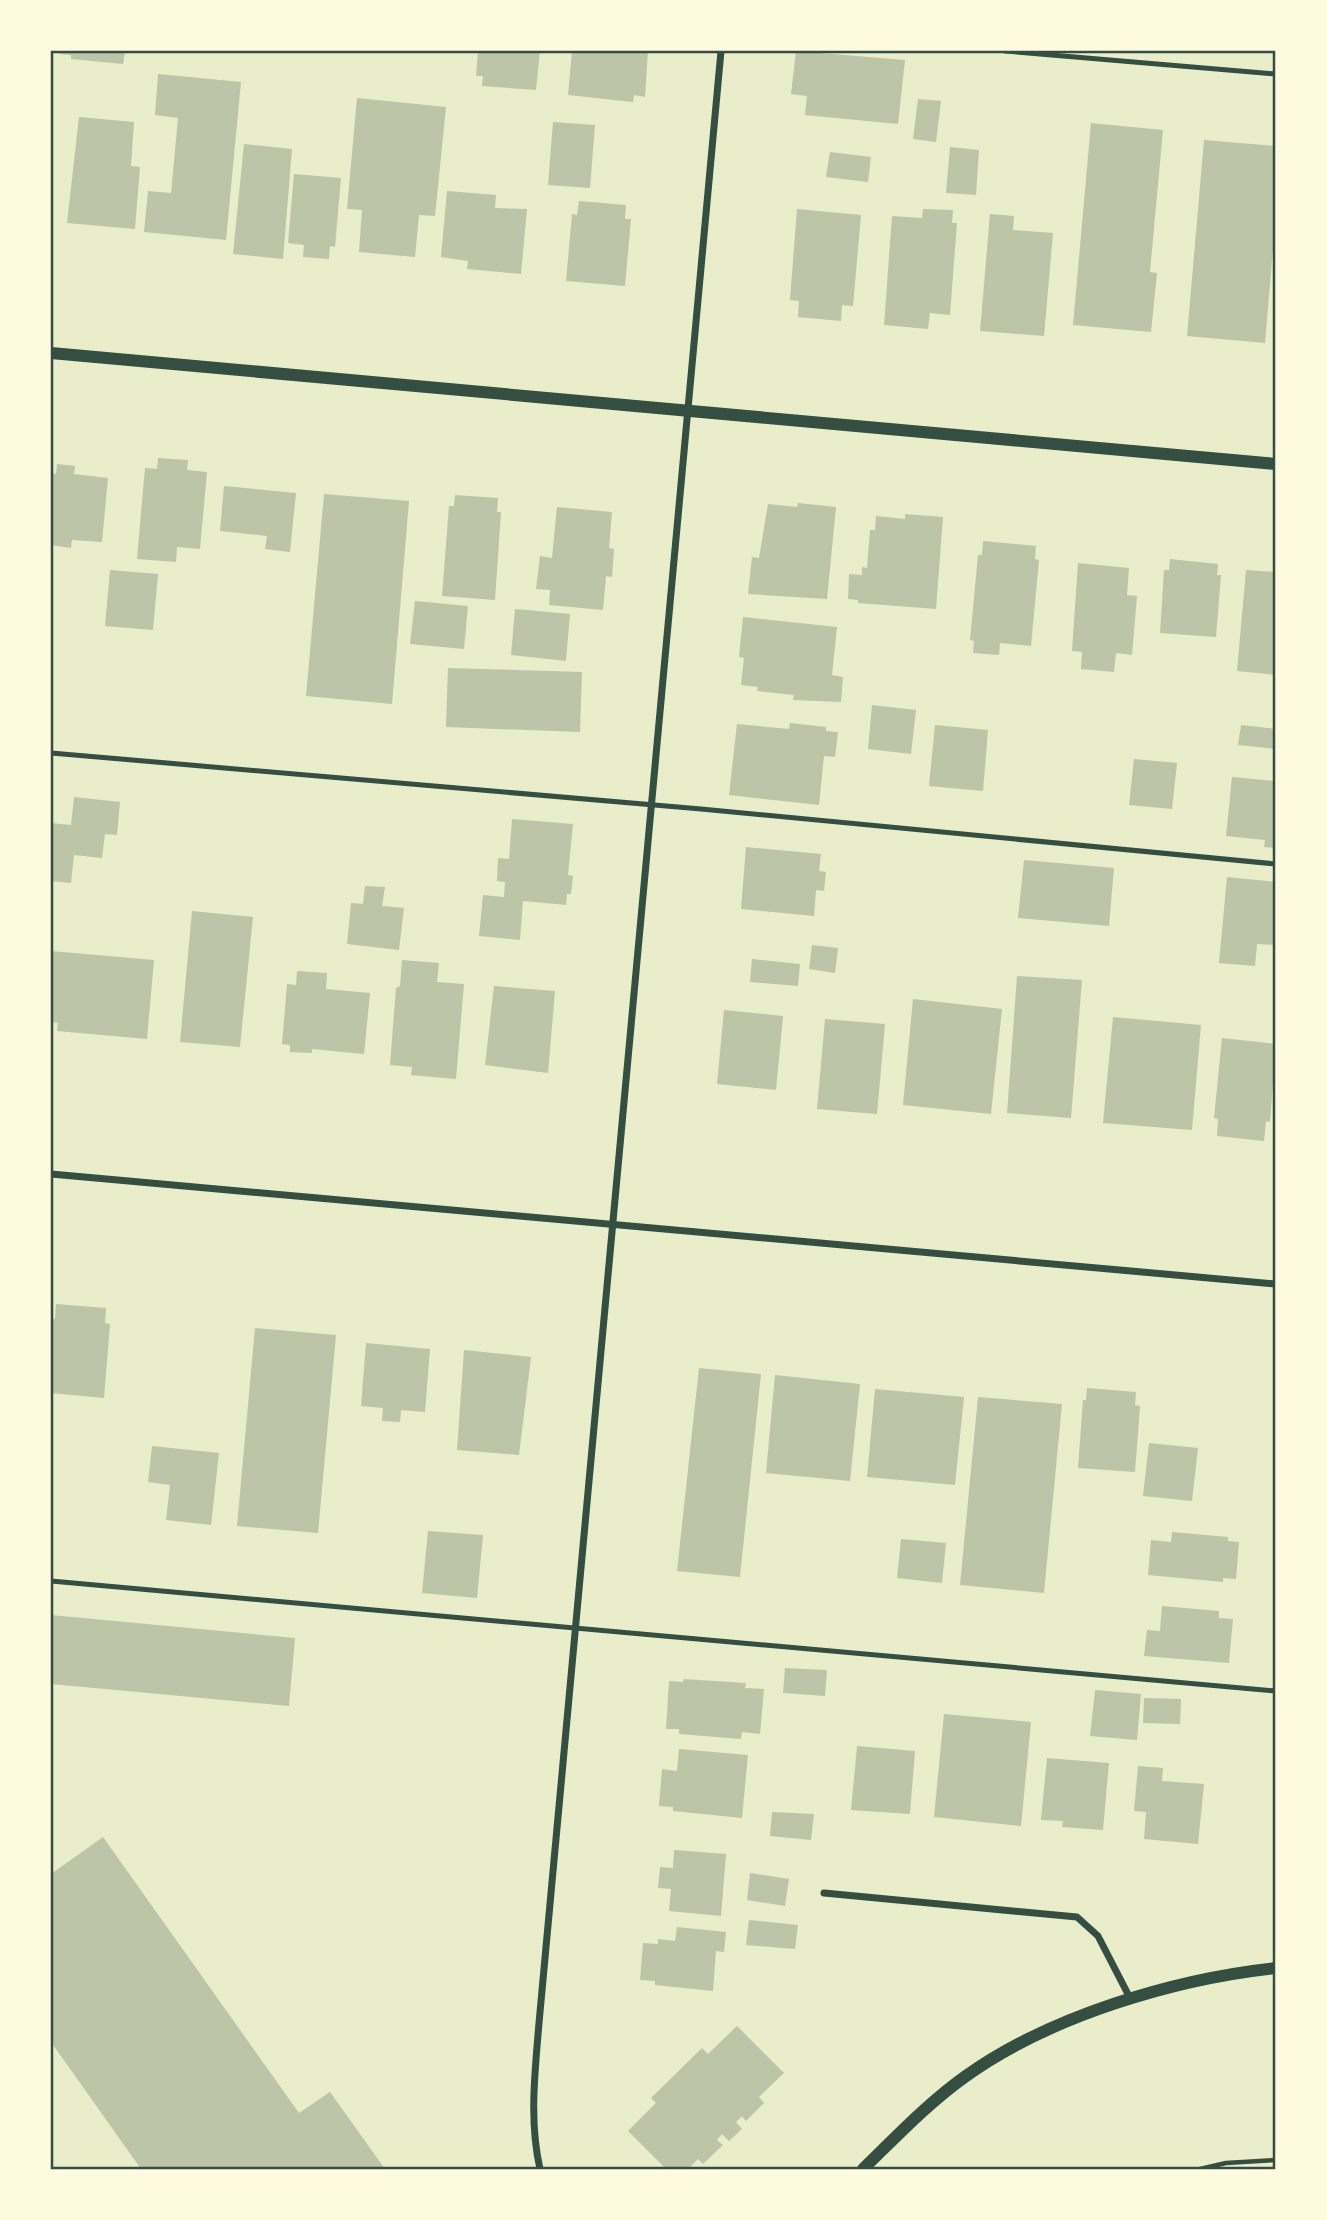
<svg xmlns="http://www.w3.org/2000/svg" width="1327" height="2220" viewBox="0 0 1327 2220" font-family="'Roboto Condensed',sans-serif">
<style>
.building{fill:#bcc5a7}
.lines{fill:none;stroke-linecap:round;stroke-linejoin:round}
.path{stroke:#344e41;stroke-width:4.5}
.service{stroke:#344e41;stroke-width:5}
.minor{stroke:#344e41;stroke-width:7}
.tertiary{stroke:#344e41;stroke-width:12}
.neatline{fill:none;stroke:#344e41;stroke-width:2.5}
</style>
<rect width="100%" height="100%" fill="#e9edc9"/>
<!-- building -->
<g class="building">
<polygon points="60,51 125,51 123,64 71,59 71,55 59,54"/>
<polygon points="478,51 540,51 536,90 482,86 483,76 476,76"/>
<polygon points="572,51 648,51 645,97 634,95 633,102 568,95"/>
<polygon points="796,51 905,60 898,124 805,115 807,96 791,94"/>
<polygon points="158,74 241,82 226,240 144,232 148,191 171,193 178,118 155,115"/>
<polygon points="357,98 446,107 435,216 419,215 415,257 359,252 362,210 347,209"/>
<polygon points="918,99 941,101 936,142 913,139"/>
<polygon points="79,117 134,122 131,166 140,167 135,229 67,223"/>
<polygon points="553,122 595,125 590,188 548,185"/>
<polygon points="1091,123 1163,130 1150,272 1157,273 1151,332 1073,325"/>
<polygon points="1204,140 1276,146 1276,214 1265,343 1187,336"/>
<polygon points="244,144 292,149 283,259 233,254"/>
<polygon points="950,147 979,150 976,195 946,193"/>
<polygon points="830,152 871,157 868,182 826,177"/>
<polygon points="294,174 341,178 335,247 330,246 329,259 303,257 304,245 288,243"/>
<polygon points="447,191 496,195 495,208 527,209 521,274 467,269 468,261 441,257"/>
<polygon points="579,201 626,205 625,219 631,219 625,286 566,281 572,214 577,215"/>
<polygon points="797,209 861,215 853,306 842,305 841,321 798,317 799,301 790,300"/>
<polygon points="923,209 953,210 952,223 957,223 950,315 930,313 928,329 884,325 892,216 922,218"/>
<polygon points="990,214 1014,216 1013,230 1053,233 1044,336 980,331"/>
<polygon points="158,458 188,460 187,470 207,472 200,549 177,547 176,562 137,559 145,468 157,469"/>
<polygon points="57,464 75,466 74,474 108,478 102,542 72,540 71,548 51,545 51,473 56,474"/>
<polygon points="224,486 296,493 290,552 265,549 267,536 220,531"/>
<polygon points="324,494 409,501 392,704 306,696"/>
<polygon points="455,495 498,498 497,512 501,512 495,600 442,596 449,506 454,506"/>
<polygon points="798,503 836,507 827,599 748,594 752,557 759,558 768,504 797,507"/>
<polygon points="557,507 612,512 609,548 614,549 612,577 606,576 603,610 549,605 550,590 536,589 540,556 552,558"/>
<polygon points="905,514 943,517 936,609 858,603 858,600 848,599 849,574 862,575 862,567 867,568 870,530 875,530 876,516 905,519"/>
<polygon points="983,541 1036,546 1035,559 1039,560 1031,646 1000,643 999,655 973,653 974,641 970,640 978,555 982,555"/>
<polygon points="1170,559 1218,564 1217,575 1221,575 1216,637 1160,633 1164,570 1169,570"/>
<polygon points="1078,563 1129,568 1127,595 1137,596 1132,655 1116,653 1114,672 1081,669 1082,652 1072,651"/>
<polygon points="110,570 158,574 153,630 105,626"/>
<polygon points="1246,570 1276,572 1276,675 1237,671"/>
<polygon points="415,601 468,606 464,649 410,644"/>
<polygon points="515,609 570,614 566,661 511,655"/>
<polygon points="743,617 837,627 832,675 843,677 841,702 793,700 794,695 757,691 758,687 741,685 744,658 739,657"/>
<polygon points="448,668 582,672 580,732 446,727"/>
<polygon points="872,705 916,710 911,754 868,749"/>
<polygon points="790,723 826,727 826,731 838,732 835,757 824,756 819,805 729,795 737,724 789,729"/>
<polygon points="935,725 988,730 983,791 929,786"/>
<polygon points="1241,725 1276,729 1276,749 1238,745"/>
<polygon points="1134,759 1177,763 1172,809 1129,805"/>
<polygon points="1232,777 1276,781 1276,848 1264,847 1265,840 1226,836"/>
<polygon points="74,797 120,802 117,835 105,834 102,858 74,855 71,883 51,881 51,823 71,825"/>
<polygon points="512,819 573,824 568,875 573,876 571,894 567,894 566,905 523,901 520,940 479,936 483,895 504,897 505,882 497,881 498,858 509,859"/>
<polygon points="746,847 821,854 819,871 826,872 824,891 816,890 814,916 741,909"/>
<polygon points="1024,860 1114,868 1109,926 1018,918"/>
<polygon points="1227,877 1276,882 1276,945 1257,944 1255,966 1219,963"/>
<polygon points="365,886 385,887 382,906 404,908 399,950 347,944 351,903 363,904"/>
<polygon points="192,911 253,917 240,1047 180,1042"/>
<polygon points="812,945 838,948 835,973 809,969"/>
<polygon points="51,951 154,960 147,1039 57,1031 58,1023 51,1022"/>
<polygon points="752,959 800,964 798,986 750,982"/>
<polygon points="402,960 439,963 437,982 464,984 456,1079 411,1075 412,1067 390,1065 396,988 400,986"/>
<polygon points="297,971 327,973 326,989 370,993 364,1054 312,1049 312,1053 290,1052 290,1045 282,1044 287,984 296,985"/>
<polygon points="1017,976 1082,980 1071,1118 1007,1113"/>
<polygon points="494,986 555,991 548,1073 485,1065"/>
<polygon points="913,999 1002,1009 991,1114 903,1105"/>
<polygon points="724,1010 783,1016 776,1090 717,1084"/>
<polygon points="1113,1017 1201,1025 1192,1130 1103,1123"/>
<polygon points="825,1019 885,1024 877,1114 817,1109"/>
<polygon points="1222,1038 1276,1044 1270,1122 1266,1121 1264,1141 1217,1136 1218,1119 1214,1118"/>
<polygon points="56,1304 106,1308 105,1323 110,1324 104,1398 51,1393 51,1318 55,1319"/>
<polygon points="255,1328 336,1335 318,1533 237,1526"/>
<polygon points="366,1343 430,1349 425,1412 401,1410 400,1422 382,1421 383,1408 361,1406"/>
<polygon points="464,1350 531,1357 519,1455 457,1450"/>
<polygon points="699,1368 761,1374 740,1577 677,1571"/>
<polygon points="775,1375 860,1384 850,1481 766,1473"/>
<polygon points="1087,1388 1136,1392 1135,1405 1140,1406 1135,1472 1078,1468 1083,1400 1086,1400"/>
<polygon points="875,1389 964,1397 955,1485 867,1477"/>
<polygon points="978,1397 1062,1404 1044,1593 960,1585"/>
<polygon points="1149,1443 1198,1448 1192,1501 1143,1496"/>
<polygon points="152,1446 219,1453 211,1525 166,1520 170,1485 148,1482"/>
<polygon points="428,1531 483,1535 477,1598 422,1593"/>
<polygon points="1172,1532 1228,1537 1228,1541 1239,1542 1236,1579 1223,1578 1223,1582 1148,1575 1151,1540 1171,1542"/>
<polygon points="901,1539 946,1543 942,1583 897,1578"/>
<polygon points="1162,1606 1219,1611 1219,1618 1233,1619 1229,1663 1144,1656 1147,1630 1160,1631"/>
<polygon points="51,1615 295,1638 289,1706 51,1684"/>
<polygon points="785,1668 827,1670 825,1696 783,1693"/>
<polygon points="684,1679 746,1683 745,1688 764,1689 760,1734 742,1732 741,1739 679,1734 679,1729 666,1729 669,1681 683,1682"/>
<polygon points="1095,1690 1141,1694 1137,1740 1090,1736"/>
<polygon points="1144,1698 1181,1699 1180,1724 1143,1723"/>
<polygon points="944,1714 1031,1722 1021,1826 934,1817"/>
<polygon points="857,1746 915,1751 910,1814 851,1810"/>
<polygon points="679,1749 748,1755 742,1818 673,1811 673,1807 659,1806 662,1769 677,1771"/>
<polygon points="1047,1758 1109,1763 1103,1830 1062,1827 1063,1821 1041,1820"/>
<polygon points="1138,1766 1163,1768 1162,1781 1204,1784 1198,1844 1144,1839 1146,1812 1134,1811"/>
<polygon points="772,1812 814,1814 811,1840 770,1836"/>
<polygon points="103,1837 299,2113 330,2092 385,2169 141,2169 51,2042 51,1874"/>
<polygon points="674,1850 726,1854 721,1916 669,1911 671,1889 658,1888 660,1867 673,1868"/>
<polygon points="750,1873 789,1879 785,1906 747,1900"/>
<polygon points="749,1920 798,1925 795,1949 746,1945"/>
<polygon points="677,1927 726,1932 724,1952 716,1951 713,1991 655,1985 655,1981 640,1980 643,1943 658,1944 658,1939 675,1941"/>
<polygon points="737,2026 784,2073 759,2097 764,2103 746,2121 742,2116 736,2122 742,2129 729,2141 722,2134 717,2140 723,2145 703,2164 698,2159 688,2169 666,2169 628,2131 656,2103 651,2098 702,2048 708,2054"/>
</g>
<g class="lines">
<!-- path -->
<polyline class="path" points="1200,2169 1226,2163 1276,2160"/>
<!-- service -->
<g class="service">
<polyline points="1005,51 1276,74"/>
<polyline points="51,753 701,809 1276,864"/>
<polyline points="51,1581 1276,1691"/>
</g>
<!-- minor -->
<g class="minor">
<polyline points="51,1174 1276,1284"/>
<polyline points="824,1893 1077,1917 1098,1936 1131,2000"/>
<path d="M540,2169C529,2121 535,2072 539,2023L721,51"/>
</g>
<!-- tertiary -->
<g class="tertiary">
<polyline points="51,353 1276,464"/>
<path d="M863,2169C896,2137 928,2103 966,2076C1050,2016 1174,1979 1276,1968"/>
</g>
</g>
<!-- border -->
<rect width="1327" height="2220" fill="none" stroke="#fefae0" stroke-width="105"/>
<rect x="52" y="52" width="1222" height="2116" class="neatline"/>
</svg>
